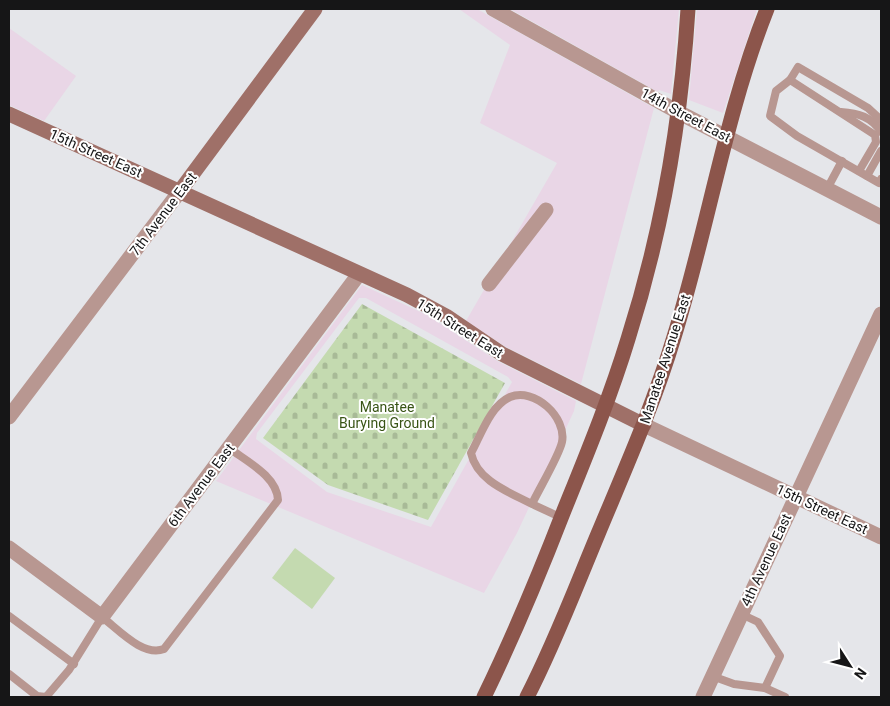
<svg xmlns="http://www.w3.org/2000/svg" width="890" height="706" viewBox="0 0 890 706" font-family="Roboto,sans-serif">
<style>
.commercial{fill:#e9d6e6;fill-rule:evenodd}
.grass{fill:#c4dab0}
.cemetery{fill:url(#cemetery-stones)}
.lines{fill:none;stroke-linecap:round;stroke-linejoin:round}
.lane{stroke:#b89791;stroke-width:8}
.street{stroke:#b89791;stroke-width:15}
.secondary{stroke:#9f7068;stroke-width:15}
.primary{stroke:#8c554b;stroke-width:15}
.labels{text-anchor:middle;stroke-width:4;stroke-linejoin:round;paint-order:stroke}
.street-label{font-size:14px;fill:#161617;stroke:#fff}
.park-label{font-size:14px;fill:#385415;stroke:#fff}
</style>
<defs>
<pattern id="cemetery-stones" width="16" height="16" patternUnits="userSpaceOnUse" patternTransform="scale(1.25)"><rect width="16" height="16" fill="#c4dab0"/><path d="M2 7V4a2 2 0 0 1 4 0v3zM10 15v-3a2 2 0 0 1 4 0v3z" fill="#a8ba97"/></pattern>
</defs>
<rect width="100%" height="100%" fill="#e5e6ea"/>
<!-- commercial -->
<g class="commercial">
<polygon points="459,9 477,9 654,108 581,384 506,347 466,321 557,163 480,123 510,45"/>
<polygon points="510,9 679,9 671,94 659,90 658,92"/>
<polygon points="697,9 757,9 723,113 689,100"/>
<polygon points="9,28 76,76 44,121 9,105"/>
<path d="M362,285L427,315L499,362L576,401L574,411L517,533L484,593L216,481ZM359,298H366L508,377L512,382L431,527L327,492L256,439L257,433Z"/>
</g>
<!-- grass -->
<polygon class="grass" points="295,548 335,578 312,609 272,578"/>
<!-- cemetery -->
<polygon class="cemetery" points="362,304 505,383 428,520 328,485 263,438"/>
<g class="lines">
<!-- lane -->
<g class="lane">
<polyline points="790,80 875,135 876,142 859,171"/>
<path d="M841,112C858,113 872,117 881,132"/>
<polyline points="881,120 868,108 798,67 790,80 776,91 770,116 797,136 879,183 881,179"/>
<polyline points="867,176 881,151"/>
<polyline points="827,189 842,161"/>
<path d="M532,504C509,492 477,481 471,453C481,435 490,406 510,397C534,387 567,417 562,442C559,456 539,489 532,504L562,518"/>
<polyline points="9,616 74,664"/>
<path d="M9,674L37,696L46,697L69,670L102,617C119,630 143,657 164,649L278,500C277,476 246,461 229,448"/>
<polyline points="712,676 734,684 765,688 780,656 758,622 741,614"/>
<polyline points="765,688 785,697"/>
</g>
<!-- street -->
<g class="street">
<polyline points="493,9 678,112 881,217"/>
<polyline points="489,284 546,210"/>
<polyline points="9,417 180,191"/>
<polyline points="644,425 881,537"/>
<polyline points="9,548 102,617 359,274"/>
<polyline points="703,697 881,314"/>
</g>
<!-- secondary -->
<g class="secondary">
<polyline points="9,114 407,295 446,316 502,354 644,425"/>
<polyline points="180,191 315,9"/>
</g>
<!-- primary -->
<g class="primary">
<path d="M484,697C513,637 539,575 563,513C586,456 610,398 628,339C662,232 681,121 688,9"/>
<path d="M527,697C554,645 575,589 598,534C625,469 654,404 674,337C708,228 725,115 767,9"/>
</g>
</g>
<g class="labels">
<!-- street labels -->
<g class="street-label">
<text transform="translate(686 115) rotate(28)" y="5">14th Street East</text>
<text transform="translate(96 153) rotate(24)" y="5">15th Street East</text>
<text transform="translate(163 214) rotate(-53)" y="5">7th Avenue East</text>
<text transform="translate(460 328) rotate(32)" y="5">15th Street East</text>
<text transform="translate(665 359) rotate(-72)" y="5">Manatee Avenue East</text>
<text transform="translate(201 485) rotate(-53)" y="5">6th Avenue East</text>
<text transform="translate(822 509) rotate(25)" y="5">15th Street East</text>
<text transform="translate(766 560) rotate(-65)" y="5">4th Avenue East</text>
</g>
<!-- park labels -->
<g class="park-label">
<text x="387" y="412">Manatee<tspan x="387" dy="16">Burying Ground</tspan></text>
</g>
</g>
<!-- border -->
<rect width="890" height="706" fill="none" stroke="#161617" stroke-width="20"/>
<!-- north arrow -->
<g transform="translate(850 666) rotate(126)" stroke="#ffffff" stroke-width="4" paint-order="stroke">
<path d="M0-4L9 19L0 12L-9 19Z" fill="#161617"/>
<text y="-8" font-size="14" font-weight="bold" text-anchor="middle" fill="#161617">N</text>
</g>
</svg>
